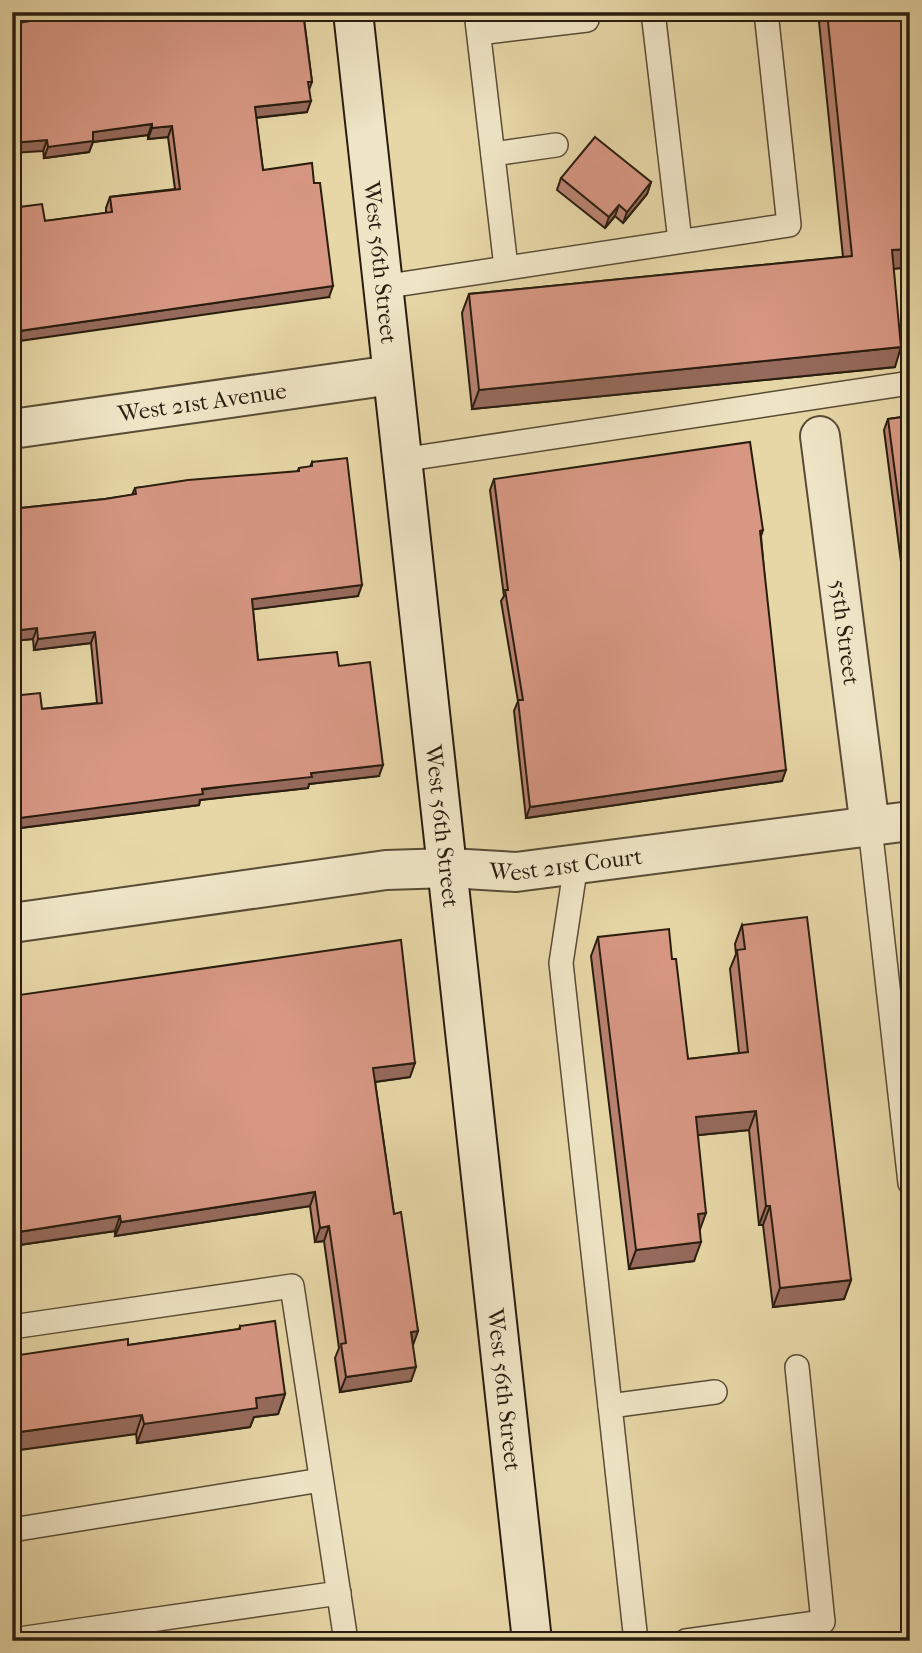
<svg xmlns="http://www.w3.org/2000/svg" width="922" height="1653" viewBox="0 0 922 1653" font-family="'IM FELL French Canon',serif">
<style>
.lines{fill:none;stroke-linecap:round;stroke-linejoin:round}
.lane-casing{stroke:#584c35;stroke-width:26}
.street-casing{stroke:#584c35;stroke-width:42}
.secondary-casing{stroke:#291d0f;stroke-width:42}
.lane{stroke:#efe5c6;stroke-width:23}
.street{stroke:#efe5c6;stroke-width:38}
.secondary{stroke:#efe5c6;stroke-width:38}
.wall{fill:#b98271;stroke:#291d0f;stroke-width:2}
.shaded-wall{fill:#966a5c;stroke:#291d0f;stroke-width:2}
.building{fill:#d79783;stroke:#291d0f;stroke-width:2}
.labels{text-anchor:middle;stroke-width:7;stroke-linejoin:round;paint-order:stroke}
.street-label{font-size:23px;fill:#291d0f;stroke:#efe5c6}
</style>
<rect width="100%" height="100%" fill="#e7d7a7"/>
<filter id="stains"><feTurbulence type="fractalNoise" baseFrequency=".00286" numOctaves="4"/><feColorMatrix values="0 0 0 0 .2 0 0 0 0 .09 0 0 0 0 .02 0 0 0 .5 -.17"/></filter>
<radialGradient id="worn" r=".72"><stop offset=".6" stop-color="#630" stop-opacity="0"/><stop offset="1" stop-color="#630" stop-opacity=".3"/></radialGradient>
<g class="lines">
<defs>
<g id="lane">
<polyline points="476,12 506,267"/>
<polyline points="653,12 680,241"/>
<polyline points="479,33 587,20"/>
<polyline points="493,154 556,145"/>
<polyline points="382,287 789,225 766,12"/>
<polyline points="401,460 910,383"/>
<polyline points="870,827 910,1183"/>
<polyline points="576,864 561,963 636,1641"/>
<polyline points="12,1327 292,1286 346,1641"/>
<polyline points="610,1406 715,1392"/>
<polyline points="12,1530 321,1480"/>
<polyline points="12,1640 339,1593"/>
<polyline points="686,1641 823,1622 797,1367"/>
</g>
<g id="street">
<path id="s1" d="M12,429L392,375"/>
<path id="s2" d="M820,436L870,827"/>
<path id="s3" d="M12,923L386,870L449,868L516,872L910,821"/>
</g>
<g id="secondary">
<path id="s4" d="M353,12L532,1641"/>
</g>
</defs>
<!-- lane casing -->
<use href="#lane" class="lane-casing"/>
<!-- street casing -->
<use href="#street" class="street-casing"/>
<!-- secondary casing -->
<use href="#secondary" class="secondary-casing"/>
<!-- lane -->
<use href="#lane" class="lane"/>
<!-- street -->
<use href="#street" class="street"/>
<!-- secondary -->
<use href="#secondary" class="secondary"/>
</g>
<!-- wall -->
<g class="wall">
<polygon points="84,12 303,12 312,82 309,90 307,112 256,118 263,170 329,297 45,221 106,213 106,208 110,197 175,189 168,137 148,139 148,135 93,142 89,152 44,158 30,22"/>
<polygon points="818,12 910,12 894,269 895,367 472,409 462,313 469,294 843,257"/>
<polygon points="561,178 651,182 647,194 623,223 615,216 605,228 557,190"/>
<polygon points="910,416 910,660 903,599 905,593 884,430 888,419"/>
<polygon points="312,462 358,596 253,609 258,660 339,666 379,776 309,784 308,788 200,800 199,805 12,829 42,709 97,703 91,643 34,650 33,639 12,641 12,509 105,499 132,495 135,488 297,472 299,468 310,467"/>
<polygon points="494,479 763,530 761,536 782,781 526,818 514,711 518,701 501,601 504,596 490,490"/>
<polygon points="742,925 851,1280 844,1299 773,1307 763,1225 759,1225 749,1130 698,1135 700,1230 694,1261 629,1269 591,956 598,937 672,959 688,1059 739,1053 730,969 736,954 735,944"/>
<polygon points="12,996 410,1077 375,1082 394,1214 418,1331 413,1344 411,1381 340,1392 335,1358 339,1348 324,1241 315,1242 310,1206 115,1236 115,1231 12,1246"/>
<polygon points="240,1326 285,1394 278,1414 254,1417 250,1427 137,1443 128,1345 239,1329"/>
</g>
<!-- shaded-wall -->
<g class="shaded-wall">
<polygon points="311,101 307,112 251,118 255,107"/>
<polygon points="152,124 148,135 93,142 89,152 44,158 48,147 93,132"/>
<polygon points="172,126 168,137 148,139 152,128"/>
<polygon points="47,140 43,151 12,153 12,143"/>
<polygon points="651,182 647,194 623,223 627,212"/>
<polygon points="619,205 615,216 605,228 609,217"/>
<polygon points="910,249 910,267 885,270 892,250"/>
<polygon points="333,286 329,297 12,342 12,332"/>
<polygon points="901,347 895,367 472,409 479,390"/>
<polygon points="362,585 358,596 248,610 252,599"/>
<polygon points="37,628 33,639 12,641 12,631"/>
<polygon points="95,632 91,643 34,650 38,639"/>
<polygon points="383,765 379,776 309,784 308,788 200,800 199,805 12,829 12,819 311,773"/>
<polygon points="786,770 782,781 526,818 530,807"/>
<polygon points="415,1063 410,1077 367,1083 373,1068"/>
<polygon points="756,1111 749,1130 689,1136 696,1117"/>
<polygon points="315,1192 310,1206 115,1236 121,1222"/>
<polygon points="766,1206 770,1206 763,1225 759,1225"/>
<polygon points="706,1213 699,1232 698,1214"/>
<polygon points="120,1216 115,1231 12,1246 12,1233"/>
<polygon points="329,1226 324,1241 315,1242 320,1228"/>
<polygon points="701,1242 694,1261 629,1269 636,1250"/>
<polygon points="851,1280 844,1299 773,1307 780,1288"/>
<polygon points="418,1331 413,1345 411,1332"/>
<polygon points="416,1367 411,1381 340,1392 346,1377"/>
<polygon points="285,1394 278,1414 254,1417 250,1427 137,1443 144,1424 256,1398"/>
<polygon points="142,1415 136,1434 12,1451 12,1433"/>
</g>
<!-- building -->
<g class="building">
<polygon points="86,12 303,12 312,82 308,82 311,101 255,107 263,170 312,163 314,183 320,183 333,286 12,332 12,208 42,204 45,221 112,212 110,197 180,189 172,126 152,128 152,124 93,132 93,141 48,147 47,140 12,143 12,24"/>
<polygon points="827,12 910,12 910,249 892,250 901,347 479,390 469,294 852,256"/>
<polygon points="595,137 651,182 627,212 619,205 609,217 561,178"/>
<polygon points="910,416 910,587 888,419"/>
<polygon points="750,442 763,530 760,531 786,770 530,807 518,700 523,700 505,590 508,590 494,479"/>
<polygon points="347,458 362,585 252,599 258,660 337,652 339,666 370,662 383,765 311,773 312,777 202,789 203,794 12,819 12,696 40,693 42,709 102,703 95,632 38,639 37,628 12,631 12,509 105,499 136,494 135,488 188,480 299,471 299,468 312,466 312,462"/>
<polygon points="910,587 910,614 907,588"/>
<polygon points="807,917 851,1280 780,1288 770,1206 766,1206 756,1111 696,1117 706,1213 698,1214 701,1242 636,1250 598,937 669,929 672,959 676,959 688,1059 748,1052 737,950 745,949 742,925"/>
<polygon points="401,940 415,1063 373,1068 394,1214 401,1212 418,1331 411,1332 416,1367 346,1377 341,1344 346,1343 329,1226 320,1228 315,1192 121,1222 120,1216 12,1233 12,996"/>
<polygon points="275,1321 285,1394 256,1398 257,1408 144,1424 142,1415 12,1433 12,1356 128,1339 128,1345 240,1329 240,1326"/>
</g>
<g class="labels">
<!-- street labels -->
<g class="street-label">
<text dy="8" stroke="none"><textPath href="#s4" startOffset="252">West 56th Street</textPath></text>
<text dy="8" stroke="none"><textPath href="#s1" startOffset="192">West 21st Avenue</textPath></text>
<text dy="8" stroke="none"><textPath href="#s2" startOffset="198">55th Street</textPath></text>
<text dy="8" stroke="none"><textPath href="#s4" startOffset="819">West 56th Street</textPath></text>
<text dy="8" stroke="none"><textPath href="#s3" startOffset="558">West 21st Court</textPath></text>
<text dy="8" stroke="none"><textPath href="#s4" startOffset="1386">West 56th Street</textPath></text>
</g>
</g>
<!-- margin -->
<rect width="922" height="1653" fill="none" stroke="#e7d7a7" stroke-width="42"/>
<rect x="14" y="14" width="894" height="1625" fill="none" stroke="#291d0f" stroke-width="3.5"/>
<rect x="21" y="21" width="880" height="1611" fill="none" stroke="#291d0f" stroke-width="2"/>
<rect width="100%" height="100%" filter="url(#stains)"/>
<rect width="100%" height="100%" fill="url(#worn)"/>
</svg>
